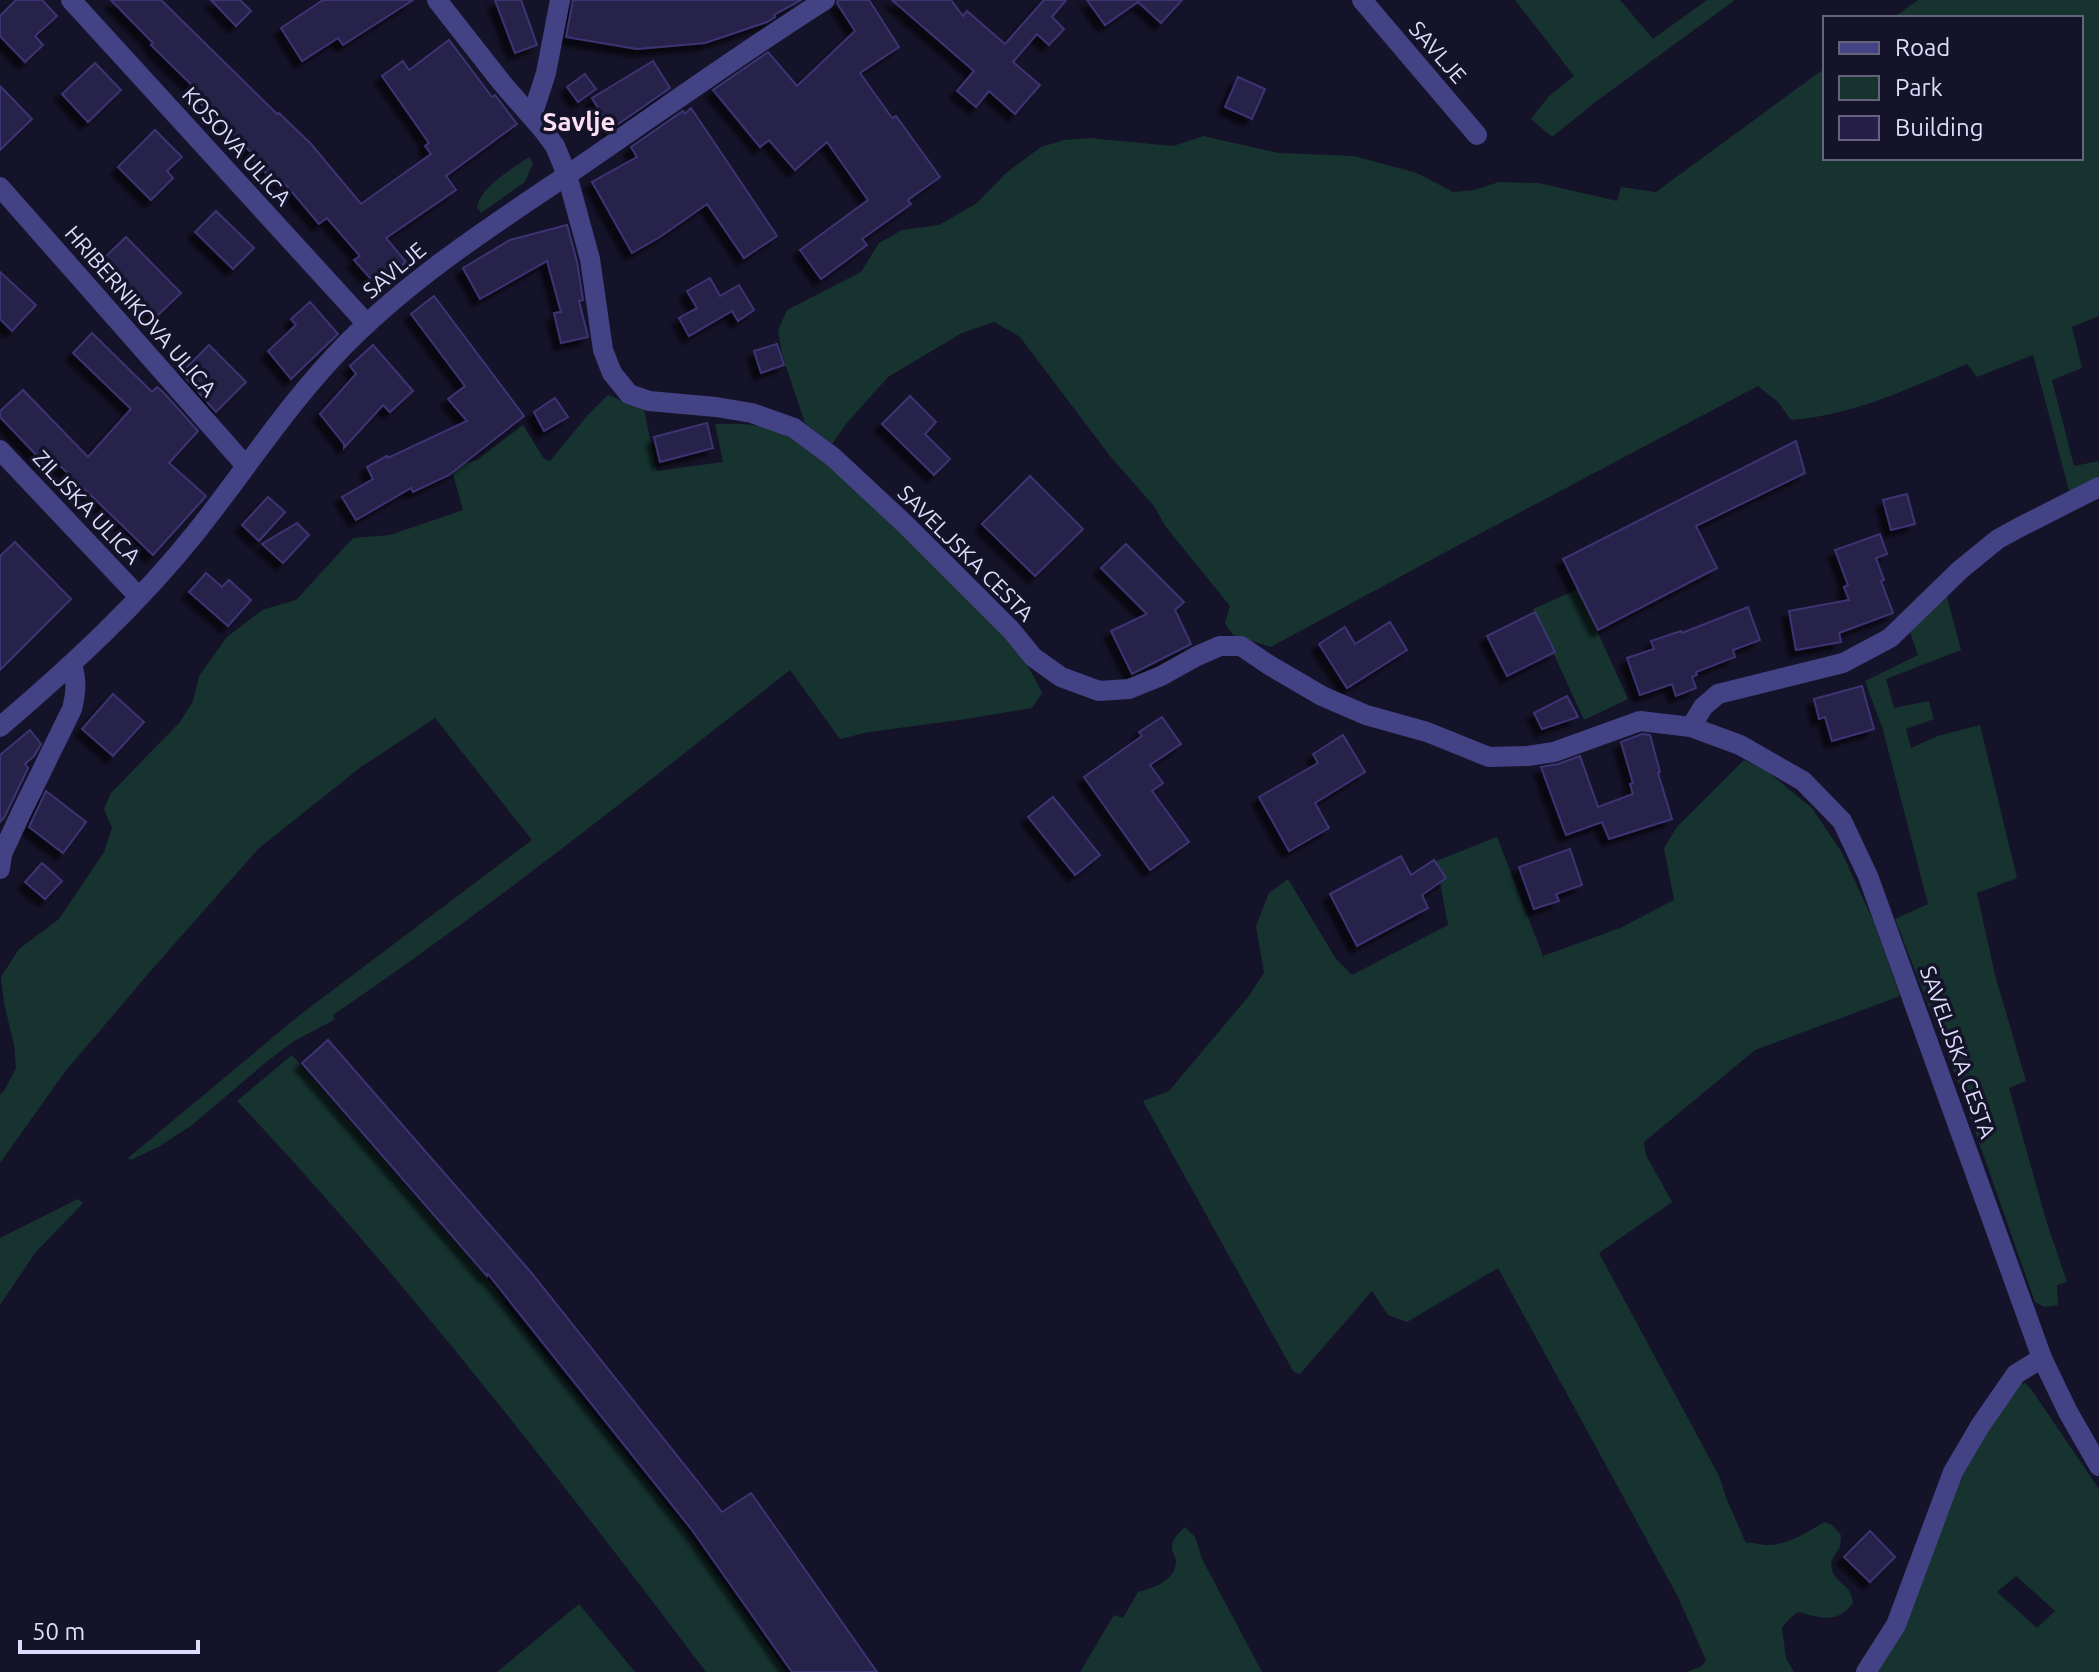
<svg xmlns="http://www.w3.org/2000/svg" width="2099" height="1672" viewBox="0 0 2099 1672" font-family="Ubuntu,sans-serif">
<style>
.green{fill:#163330;fill-rule:evenodd}
.building{fill:#262049;stroke:#3d3473;stroke-width:2;filter:url(#shadow)}
.lines{fill:none;stroke-linecap:round;stroke-linejoin:round}
.minor{stroke:#424284;stroke-width:20}
.tertiary{stroke:#424284;stroke-width:20}
.labels{text-anchor:middle;stroke-width:7;stroke-linejoin:round;paint-order:stroke}
.street-label{font-size:22px;fill:#dfddfc;stroke:#151329}
.quarter-label{font-size:26px;font-weight:bold;fill:#fddff3;stroke:#151329}
</style>
<defs>
<filter id="shadow"><feDropShadow dx="-7" dy="7" stdDeviation="2" flood-color="#0009"/></filter>
</defs>
<rect width="100%" height="100%" fill="#151329"/>
<!-- green -->
<g class="green">
<polygon points="1515,0 1620,0 1653,39 1707,0 1735,0 1598,100 1552,137 1531,119 1549,96 1574,76"/>
<path d="M1918,0H2099V316L2072,327L2082,368L2052,380L2074,466L2099,461V480L2070,494L2033,355L1977,377L1967,364C1910,388 1854,415 1791,420L1778,402L1758,386L1453,548L1271,647L1233,635L1225,623L1230,606L1166,527L1154,506L1110,456L1020,337L994,322L962,333L888,377L846,424L832,444L805,423L782,355L778,330L787,310L861,272L879,243L902,230L939,225L977,203L1006,173L1041,147L1064,140L1090,138L1173,146L1203,136L1279,153L1354,156L1417,173L1453,192L1475,190L1499,182L1539,183L1617,201L1621,187L1656,192L1825,68V158H2081V18H1893Z"/>
<path d="M529,157L533,163L525,182L481,213L477,207L478,203C487,182 511,170 529,157Z"/>
<path d="M608,395L644,410L657,471L723,462L715,424C768,422 780,429 824,458L1009,639C1022,657 1033,673 1042,693L1032,708L966,719L869,732L840,739L790,670C640,788 491,908 333,1015L334,1020L294,1041L265,1063L192,1125L160,1146L131,1160L128,1158L301,1014L532,840L435,718L361,767L258,849L148,974L64,1073L0,1163V1095L4,1091L16,1068L14,1045L4,1003L1,977L19,949L59,919L104,852L112,828L104,809L111,793L180,722L193,701L199,676L227,637L262,610L296,600L353,538L390,535L463,510L451,467L477,460L523,425L544,459L550,461L587,416Z"/>
<polygon points="1578,589 1628,699 1584,720 1533,609"/>
<polygon points="1945,590 1961,650 1886,679 1894,708 1929,701 1934,719 1906,729 1911,748 1938,736 1980,725 2017,878 1977,893 1995,975 2026,1081 2009,1088 2046,1220 2067,1282 2057,1285 2058,1305 2044,1307 2035,1302 1955,1074 1895,919 1928,904 1883,730 1865,681 1918,655 1910,632"/>
<path d="M1744,760L1768,772L1812,808L1841,851L1873,920L1900,996L1755,1050L1644,1142L1646,1155L1672,1202L1599,1253L1719,1476L1727,1500L1746,1543C1755,1542 1762,1546 1771,1545C1791,1543 1808,1532 1824,1522L1832,1525L1841,1535L1840,1547L1831,1561C1831,1565 1832,1572 1834,1575C1842,1586 1851,1586 1853,1603C1838,1624 1820,1618 1798,1612L1789,1619L1782,1628L1786,1658L1794,1672H1687L1702,1666L1706,1660L1677,1595L1498,1268L1407,1322L1388,1315L1372,1291L1300,1374L1293,1371L1143,1101L1169,1091L1248,997L1264,973L1256,926L1269,893L1288,879L1336,959L1352,975L1448,925L1436,861L1497,837L1543,956L1620,928L1674,900L1664,848L1677,827Z"/>
<path d="M292,1055L497,1290L502,1301L679,1521L787,1672H706C557,1475 406,1280 237,1101Z"/>
<polygon points="78,1199 83,1203 35,1253 0,1305 0,1238"/>
<path d="M2025,1383L2031,1389L2099,1489V1672H1873L1960,1468L2014,1386ZM2016,1576L2055,1611L2037,1628L1997,1592Z"/>
<path d="M1185,1527L1195,1537L1202,1559L1262,1672H1080L1114,1615L1123,1618L1138,1592C1153,1588 1176,1581 1176,1561C1176,1559 1172,1551 1172,1549C1171,1540 1178,1533 1185,1527Z"/>
<polygon points="579,1604 635,1672 497,1672"/>
</g>
<!-- building -->
<g class="building">
<polygon points="16,0 42,0 57,16 35,36 43,45 25,62 0,36 0,16"/>
<polygon points="111,0 161,0 277,114 279,113 311,144 361,204 431,154 425,146 429,143 382,76 403,61 409,70 449,40 492,97 495,95 517,124 446,176 456,190 386,238 406,262 378,287 354,260 360,256 327,218 319,224 281,179 277,184 249,156 252,153 200,103 205,98 151,45 153,43"/>
<polygon points="211,0 240,0 251,11 236,26"/>
<polygon points="323,0 413,0 343,45 338,38 302,61 281,28"/>
<polygon points="495,0 521,0 537,45 515,53"/>
<polygon points="573,0 801,0 774,15 775,17 767,22 705,43 637,49 566,37"/>
<polygon points="838,0 869,0 899,47 860,73 892,118 896,116 940,177 908,200 911,204 862,239 867,245 821,279 800,250 868,200 827,142 795,170 769,140 760,147 713,90 768,52 797,86 855,31 837,3"/>
<polygon points="892,0 951,0 963,16 967,11 1005,44 1044,0 1066,0 1052,17 1064,29 1049,45 1037,34 1013,62 1040,85 1015,114 989,91 976,107 957,91 974,71"/>
<polygon points="1087,0 1182,0 1161,23 1138,2 1105,25"/>
<polygon points="653,61 670,88 611,129 592,98"/>
<polygon points="95,63 121,90 88,122 62,94"/>
<polygon points="585,74 596,89 578,102 567,87"/>
<polygon points="1238,77 1265,89 1252,119 1225,107"/>
<polygon points="0,86 32,119 0,150"/>
<polygon points="691,108 777,236 744,258 707,204 660,237 632,253 592,182 637,157 631,147 683,111 685,114"/>
<polygon points="155,130 182,157 167,171 173,178 151,200 118,167"/>
<polygon points="216,211 254,248 233,269 195,232"/>
<polygon points="567,225 577,262 583,300 579,301 588,337 561,343 554,313 561,312 547,261 480,299 463,268 510,240"/>
<polygon points="126,237 181,293 157,316 102,260"/>
<polygon points="0,272 36,305 12,331 0,319"/>
<polygon points="710,278 720,296 739,285 754,310 738,321 732,311 689,336 679,318 697,308 687,291"/>
<polygon points="434,296 524,416 449,475 413,492 411,488 356,520 342,497 373,479 367,467 387,456 388,458 467,421 448,399 465,386 411,314"/>
<polygon points="310,302 338,334 291,379 268,351 296,325 291,319"/>
<polygon points="92,333 152,392 157,387 163,392 198,431 169,463 206,496 153,555 51,457 44,463 0,417 0,411 23,390 88,457 131,409 73,353"/>
<polygon points="777,344 784,365 761,373 754,351"/>
<polygon points="209,345 246,382 216,412 181,373"/>
<polygon points="373,345 413,391 390,412 383,405 344,448 344,444 320,414 356,374 350,366"/>
<polygon points="910,396 936,422 925,434 950,459 934,475 882,424"/>
<polygon points="555,398 568,417 544,431 534,412"/>
<polygon points="707,423 713,448 660,462 654,437"/>
<polygon points="1796,441 1805,473 1696,526 1717,568 1598,630 1563,559"/>
<polygon points="1030,476 1083,529 1035,576 982,524"/>
<polygon points="1907,494 1915,524 1891,530 1883,500"/>
<polygon points="268,497 285,512 259,541 242,525"/>
<polygon points="297,523 309,535 283,563 262,544"/>
<polygon points="1880,534 1887,554 1876,558 1884,580 1881,581 1893,613 1839,633 1841,642 1796,650 1789,611 1849,600 1844,587 1848,585 1835,550"/>
<polygon points="15,542 71,599 0,670 0,556"/>
<polygon points="1126,544 1184,602 1175,610 1191,644 1132,674 1111,631 1147,614 1101,568"/>
<polygon points="206,573 222,587 229,580 251,600 228,626 189,592"/>
<polygon points="1748,607 1760,640 1733,650 1735,657 1696,672 1697,675 1692,677 1696,688 1676,696 1672,684 1640,695 1627,658 1654,649 1651,641 1681,631 1682,633"/>
<polygon points="1535,612 1555,652 1507,676 1487,636"/>
<polygon points="1390,622 1407,650 1347,688 1319,644 1345,627 1355,644"/>
<polygon points="1862,686 1874,729 1832,741 1825,717 1819,719 1814,699"/>
<polygon points="113,694 144,722 113,756 82,729"/>
<polygon points="1567,696 1578,717 1542,729 1534,713"/>
<polygon points="1162,717 1181,744 1150,765 1163,783 1152,791 1189,842 1150,870 1084,777 1142,736 1139,732"/>
<polygon points="30,730 41,744 34,756 25,764 28,768 4,818 0,822 0,755"/>
<polygon points="1642,734 1650,735 1660,772 1658,773 1672,819 1609,839 1602,822 1566,835 1541,767 1558,764 1580,756 1598,807 1633,794 1630,784 1633,783 1621,742"/>
<polygon points="1343,735 1365,772 1315,803 1329,828 1289,851 1259,797 1318,763 1313,754"/>
<polygon points="46,791 86,822 63,853 29,827"/>
<polygon points="1053,797 1100,855 1075,875 1028,817"/>
<polygon points="1570,849 1582,885 1556,894 1559,901 1534,909 1519,867"/>
<polygon points="1401,856 1411,875 1434,860 1446,878 1422,895 1428,908 1357,946 1330,894"/>
<polygon points="42,863 62,881 45,899 25,882"/>
<polygon points="328,1040 529,1270 722,1512 751,1493 877,1672 792,1672 692,1530 488,1274 487,1276 302,1063"/>
<polygon points="1870,1531 1895,1557 1870,1582 1844,1557"/>
</g>
<g class="lines">
<!-- minor -->
<g class="minor">
<polyline points="71,0 367,324"/>
<polyline points="1362,0 1477,135"/>
<polyline points="532,116 546,73 560,0"/>
<polyline points="567,175 590,259 603,350 612,373 629,394 649,401 716,407 752,413 794,428 833,457 906,525 1012,631 1033,657 1061,677 1099,691 1129,689 1161,676 1197,656 1220,646 1241,646 1269,665 1322,696 1366,715 1427,732 1489,757 1528,756 1554,752 1640,721 1691,727 1740,745 1803,781 1842,821 1868,876 2042,1358 2068,1412 2099,1466"/>
<polyline points="0,187 246,466"/>
<polyline points="0,450 139,597"/>
<polyline points="1691,727 1703,707 1718,694 1843,663 1890,638 1960,570 1998,539 2020,527 2099,487"/>
<path d="M0,869L2,854L22,811L72,709C76,693 77,681 72,664"/>
<polyline points="1866,1672 1896,1625 1953,1472 1980,1426 2016,1374 2042,1358"/>
</g>
<!-- tertiary -->
<g class="tertiary">
<polyline points="437,0 502,83 543,130 555,146 567,175"/>
<path d="M0,727C70,667 139,604 197,531C247,468 291,399 348,342C417,273 499,221 579,167C661,111 741,53 825,0"/>
</g>
</g>
<g class="labels">
<!-- street labels -->
<g class="street-label">
<text transform="translate(1438 52) rotate(49)" y="8">SAVLJE</text>
<text transform="translate(237 146) rotate(48)" y="8">KOSOVA ULICA</text>
<text transform="translate(394 270) rotate(-40)" y="8">SAVLJE</text>
<text transform="translate(141 311) rotate(49)" y="8">HRIBERNIKOVA ULICA</text>
<text transform="translate(87 507) rotate(47)" y="8">ZILJSKA ULICA</text>
<text transform="translate(966 553) rotate(45)" y="8">SAVELJSKA CESTA</text>
<text transform="translate(1958 1052) rotate(70)" y="8">SAVELJSKA CESTA</text>
</g>
<!-- quarter labels -->
<g class="quarter-label">
<text x="579" y="131">Savlje</text>
</g>
</g>
<!-- legend -->
<rect x="1823" y="16" width="260" height="144" fill="#151329" stroke="#66647d" stroke-width="2"/>
<rect x="1839" y="42" width="40" height="12" fill="#424284" stroke="#66647d" stroke-width="2"/>
<text x="1895" y="56" font-size="24" fill="#dfddfc">Road</text>
<rect x="1839" y="76" width="40" height="24" fill="#163330" stroke="#66647d" stroke-width="2"/>
<text x="1895" y="96" font-size="24" fill="#dfddfc">Park</text>
<rect x="1839" y="116" width="40" height="24" fill="#262049" stroke="#66647d" stroke-width="2"/>
<text x="1895" y="136" font-size="24" fill="#dfddfc">Building</text>
<!-- scale -->
<path d="M20 1640v12h178v-12" fill="none" stroke="#dfddfc" stroke-width="4"/>
<text x="32" y="1640" font-size="24" fill="#dfddfc" stroke="#151329" stroke-width="6" paint-order="stroke">50 m</text>
</svg>
